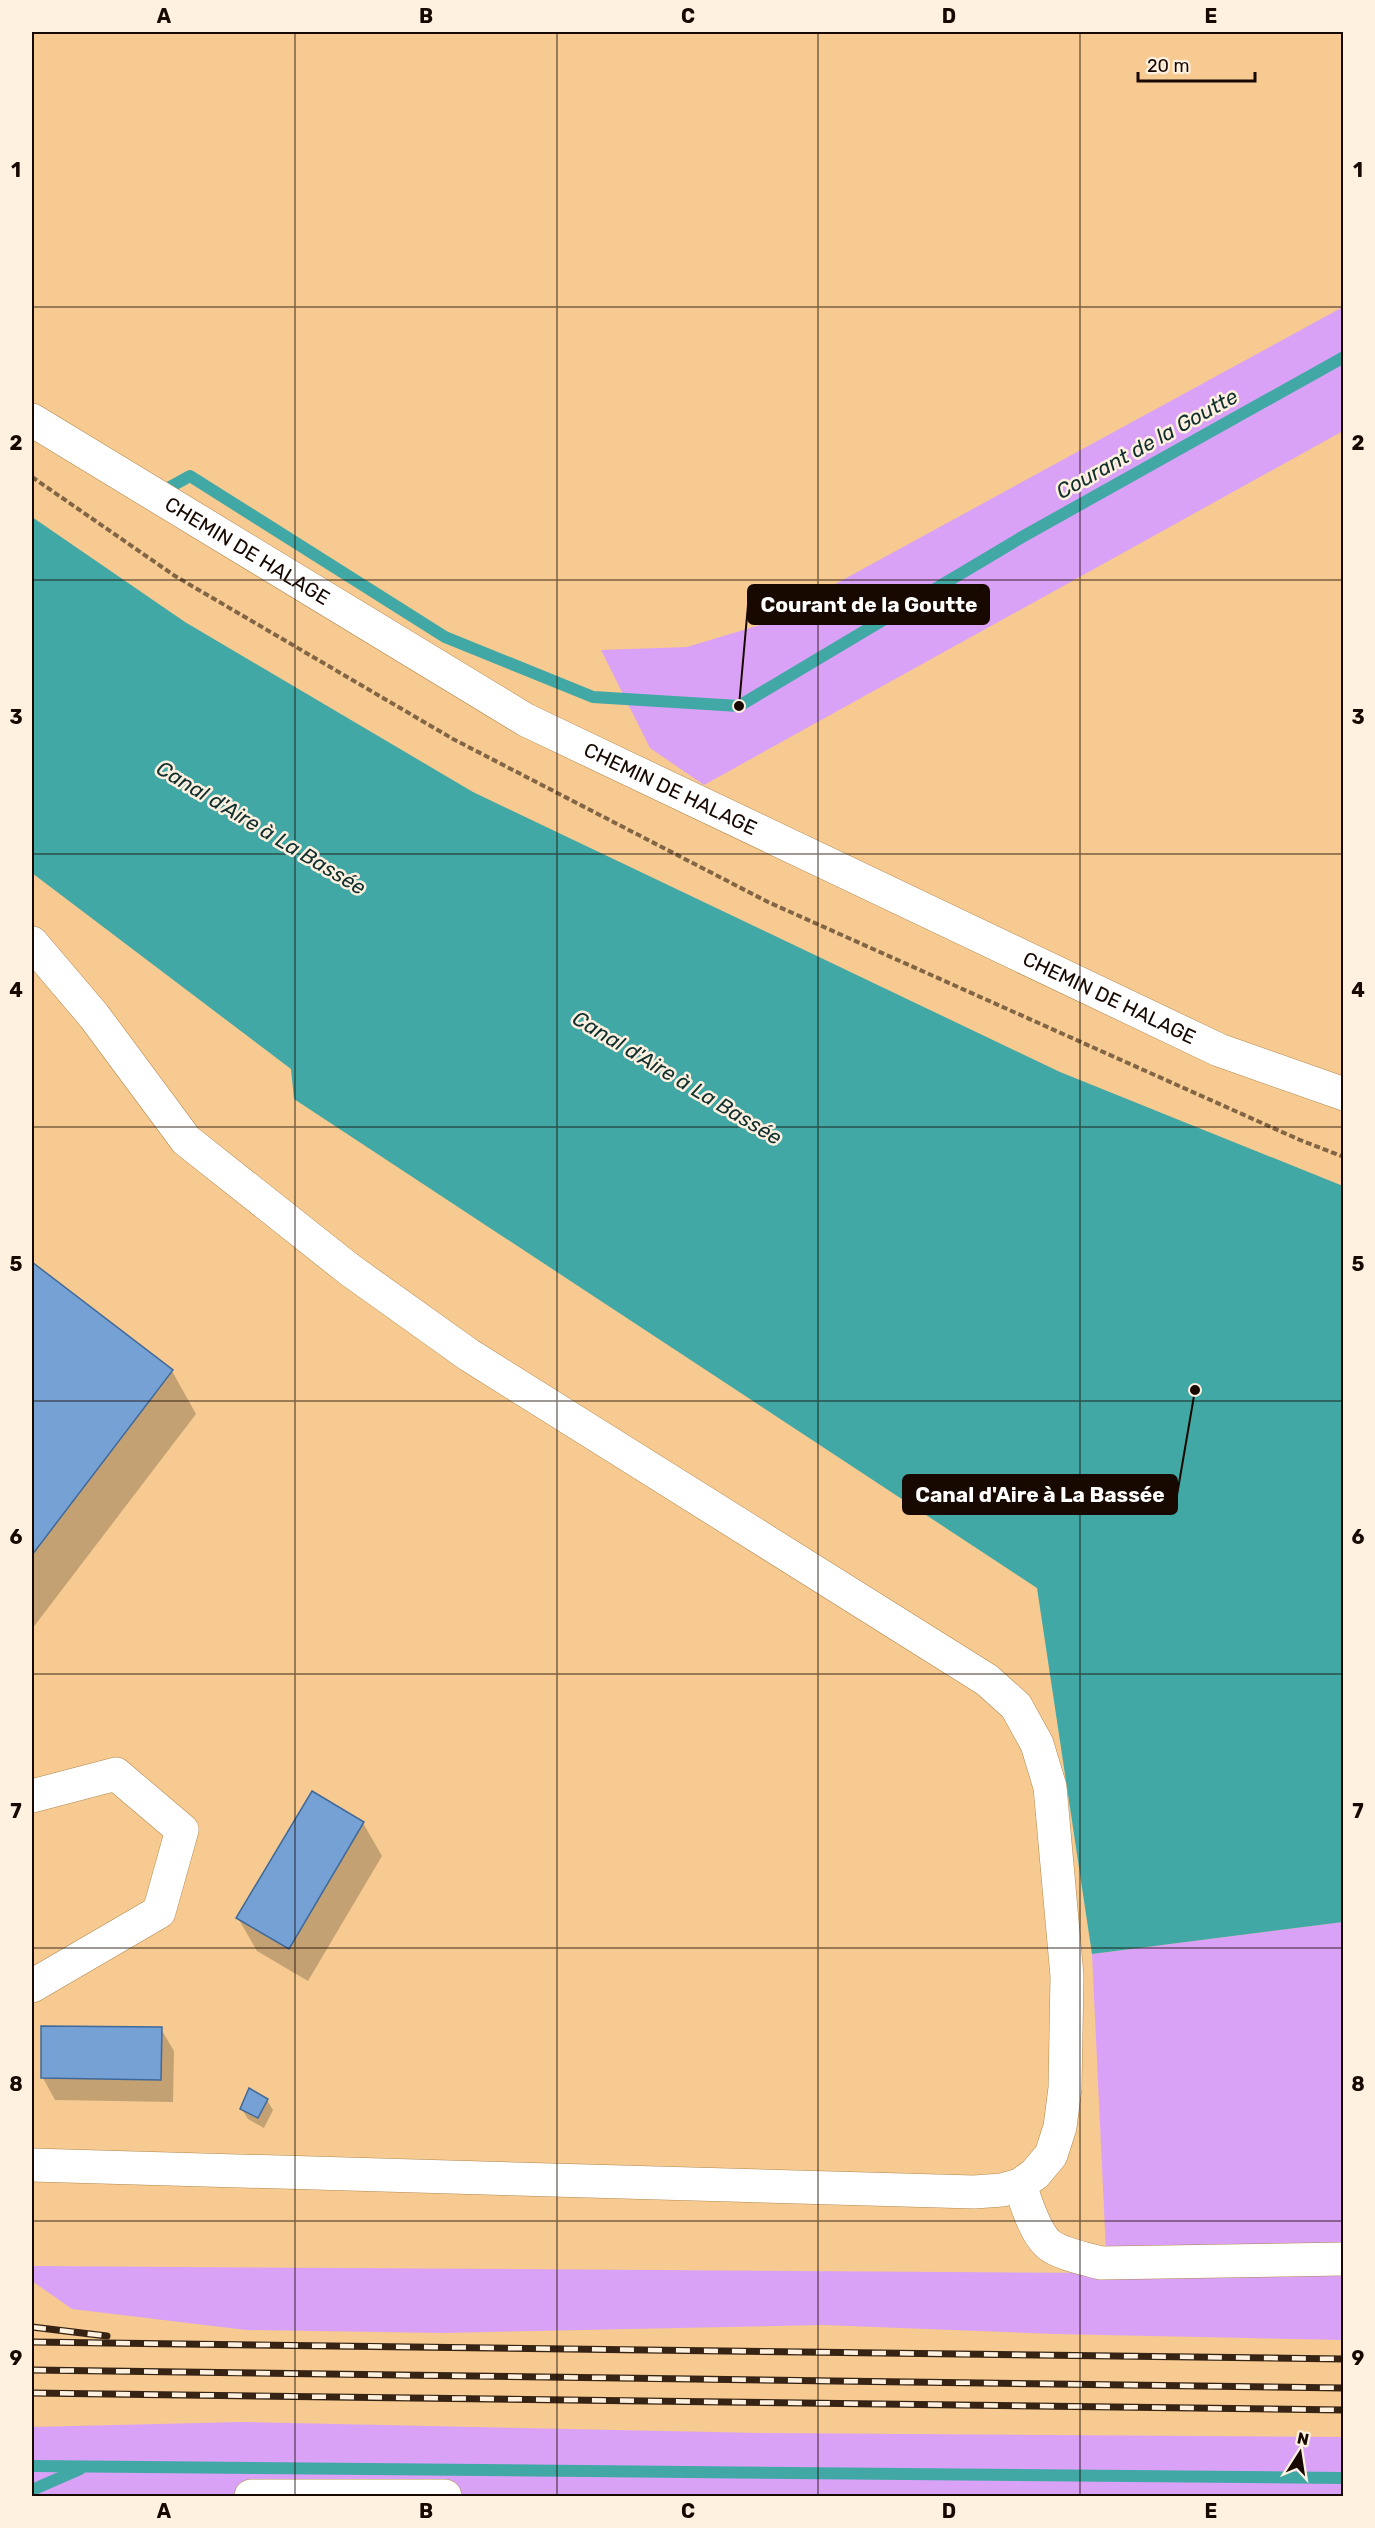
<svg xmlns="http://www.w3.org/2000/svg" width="1375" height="2528" viewBox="0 0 1375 2528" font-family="Rubik,sans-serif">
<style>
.green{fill:#daa2f7}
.water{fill:#42a8a6}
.shadow{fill:#0003}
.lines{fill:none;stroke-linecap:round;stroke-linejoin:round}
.stream{stroke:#42a8a6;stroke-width:12}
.building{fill:#76a1d5;stroke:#406999;stroke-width:1.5}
.minor-casing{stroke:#b2884f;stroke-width:34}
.path{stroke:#826545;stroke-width:4;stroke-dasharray:6 3;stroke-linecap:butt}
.minor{stroke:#fff;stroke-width:33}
.rail-casing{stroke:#372314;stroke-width:7}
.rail{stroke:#fff1e0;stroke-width:4.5;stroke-dasharray:14;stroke-linecap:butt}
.grid{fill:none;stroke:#170800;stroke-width:1.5;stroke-opacity:0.55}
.labels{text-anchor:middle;stroke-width:5;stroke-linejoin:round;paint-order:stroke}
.street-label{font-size:20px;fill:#170800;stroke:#fff1e0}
.water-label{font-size:21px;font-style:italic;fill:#10302f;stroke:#fff1e0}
.leader{fill:none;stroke:#170800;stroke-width:2}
.callout-dot{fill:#170800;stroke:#fff1e0;stroke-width:2}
.callout{fill:#170800;stroke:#170800;stroke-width:2}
.callout-label{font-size:21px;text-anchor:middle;font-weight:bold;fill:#fff}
.neatline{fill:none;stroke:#170800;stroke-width:2}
.grid-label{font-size:20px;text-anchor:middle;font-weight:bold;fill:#170800}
</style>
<rect width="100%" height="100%" fill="#f6ca90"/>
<!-- green -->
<g class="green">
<polygon points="1343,307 1343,431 704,785 650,748 601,650 687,647 760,625"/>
<polygon points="1343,1922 1343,2340 1054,2334 823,2325 442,2333 246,2330 72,2309 32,2281 32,2266 1107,2273 1092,1954"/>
<polygon points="241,2422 760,2433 1343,2437 1343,2496 32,2496 32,2427"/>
</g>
<!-- water -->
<polygon class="water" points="32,517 185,622 473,792 1060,1072 1343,1186 1343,1922 1092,1954 1037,1588 294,1099 291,1069 32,873"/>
<!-- shadow -->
<g class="shadow">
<polygon points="32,1264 172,1371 196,1414 32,1629"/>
<polygon points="363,1823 382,1856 308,1981 257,1951 238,1918"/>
<polygon points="161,2029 174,2051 173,2102 55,2100 43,2078"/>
<polygon points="267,2100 273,2110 264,2128 248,2119 241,2108"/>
</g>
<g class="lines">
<!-- stream -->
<g class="stream">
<polyline points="170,487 190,476 445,637 593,697 739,706 1022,537 1344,357"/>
<polyline points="32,2466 1344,2478"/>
<polyline points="32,2490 80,2469"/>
</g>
</g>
<!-- building -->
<g class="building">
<polygon points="32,1262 173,1370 32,1555"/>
<polygon points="312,1791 364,1822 289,1949 236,1918"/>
<polygon points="41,2026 162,2027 161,2080 41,2078"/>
<polygon points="249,2088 268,2099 258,2118 240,2109"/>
</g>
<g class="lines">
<defs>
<g id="minor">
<path id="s1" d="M32,420L526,720L1219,1050L1344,1094"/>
<polyline points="32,943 94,1016 186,1140 350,1270 469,1355 987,1680 1016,1706 1037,1744 1050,1787 1067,1976 1065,2088 1060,2127 1051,2155 1035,2174 1020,2185"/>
<polyline points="32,1796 116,1774 182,1830 159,1912 32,1986"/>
<path d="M32,2165L974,2192L1002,2190L1020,2185C1026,2202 1034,2231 1048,2244C1060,2254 1086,2259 1101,2263L1344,2259"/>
<polyline points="251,2496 445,2496"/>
</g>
</defs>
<!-- minor casing -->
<use href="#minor" class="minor-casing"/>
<!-- path -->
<polyline class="path" points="32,477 175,576 453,739 768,902 1300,1140 1344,1157"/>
<!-- minor -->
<use href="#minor" class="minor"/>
<defs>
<g id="rail">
<polyline points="32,2327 107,2336"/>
<polyline points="32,2342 1344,2359"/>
<polyline points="32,2370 1344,2388"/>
<polyline points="32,2393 1344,2410"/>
</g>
</defs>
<!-- rail casing -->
<use href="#rail" class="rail-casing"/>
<!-- rail -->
<use href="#rail" class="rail"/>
</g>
<!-- grid -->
<path class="grid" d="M295,32V2496M557,32V2496M818,32V2496M1080,32V2496M32,307H1344M32,580H1344M32,854H1344M32,1127H1344M32,1401H1344M32,1674H1344M32,1948H1344M32,2221H1344"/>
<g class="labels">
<!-- street labels -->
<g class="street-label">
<text dy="7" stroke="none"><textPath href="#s1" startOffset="252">CHEMIN DE HALAGE</textPath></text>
<text dy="7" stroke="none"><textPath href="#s1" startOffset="738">CHEMIN DE HALAGE</textPath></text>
<text dy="7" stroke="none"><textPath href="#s1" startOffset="1224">CHEMIN DE HALAGE</textPath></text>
</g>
<!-- water labels -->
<g class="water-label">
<text transform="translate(1147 444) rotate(-29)" y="7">Courant de la Goutte</text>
<text transform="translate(261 828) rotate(31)" y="7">Canal d'Aire à La Bassée</text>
<text transform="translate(677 1078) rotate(31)" y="7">Canal d'Aire à La Bassée</text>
</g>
</g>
<!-- callouts -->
<path class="leader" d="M739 706L748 605M1195 1390L1177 1495"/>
<g class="callout-dot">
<circle cx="739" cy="706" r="6"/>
<circle cx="1195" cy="1390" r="6"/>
</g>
<g class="callout">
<rect x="748" y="585" width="241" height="39" rx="6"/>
<rect x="903" y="1475" width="274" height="39" rx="6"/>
</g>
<g class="callout-label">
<text x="869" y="612">Courant de la Goutte</text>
<text x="1040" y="1502">Canal d'Aire à La Bassée</text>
</g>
<!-- border -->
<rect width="1375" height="2528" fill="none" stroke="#fff1e0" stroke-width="66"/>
<!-- north arrow -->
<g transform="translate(1300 2453) rotate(12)" stroke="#fff1e0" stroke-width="4.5" paint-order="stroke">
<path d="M0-4.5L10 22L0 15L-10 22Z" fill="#170800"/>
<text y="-9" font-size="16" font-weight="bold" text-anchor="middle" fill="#170800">N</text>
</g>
<!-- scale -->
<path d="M1138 72v9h117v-9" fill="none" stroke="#170800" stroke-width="3"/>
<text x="1147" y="72" font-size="18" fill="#170800" stroke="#fff1e0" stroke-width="4.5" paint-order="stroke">20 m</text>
<rect x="33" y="33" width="1309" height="2462" class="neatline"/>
<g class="grid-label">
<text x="164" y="23">A</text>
<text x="426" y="23">B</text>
<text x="688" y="23">C</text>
<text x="949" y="23">D</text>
<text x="1211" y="23">E</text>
<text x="16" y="177">1</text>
<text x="1358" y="177">1</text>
<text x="16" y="450">2</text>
<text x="1358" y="450">2</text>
<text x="16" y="724">3</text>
<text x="1358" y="724">3</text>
<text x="16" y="997">4</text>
<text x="1358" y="997">4</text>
<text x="16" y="1271">5</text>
<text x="1358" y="1271">5</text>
<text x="16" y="1544">6</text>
<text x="1358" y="1544">6</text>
<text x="16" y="1818">7</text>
<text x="1358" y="1818">7</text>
<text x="16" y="2091">8</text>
<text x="1358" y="2091">8</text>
<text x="16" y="2365">9</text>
<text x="1358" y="2365">9</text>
<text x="164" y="2518">A</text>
<text x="426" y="2518">B</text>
<text x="688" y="2518">C</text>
<text x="949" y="2518">D</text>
<text x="1211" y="2518">E</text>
</g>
</svg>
